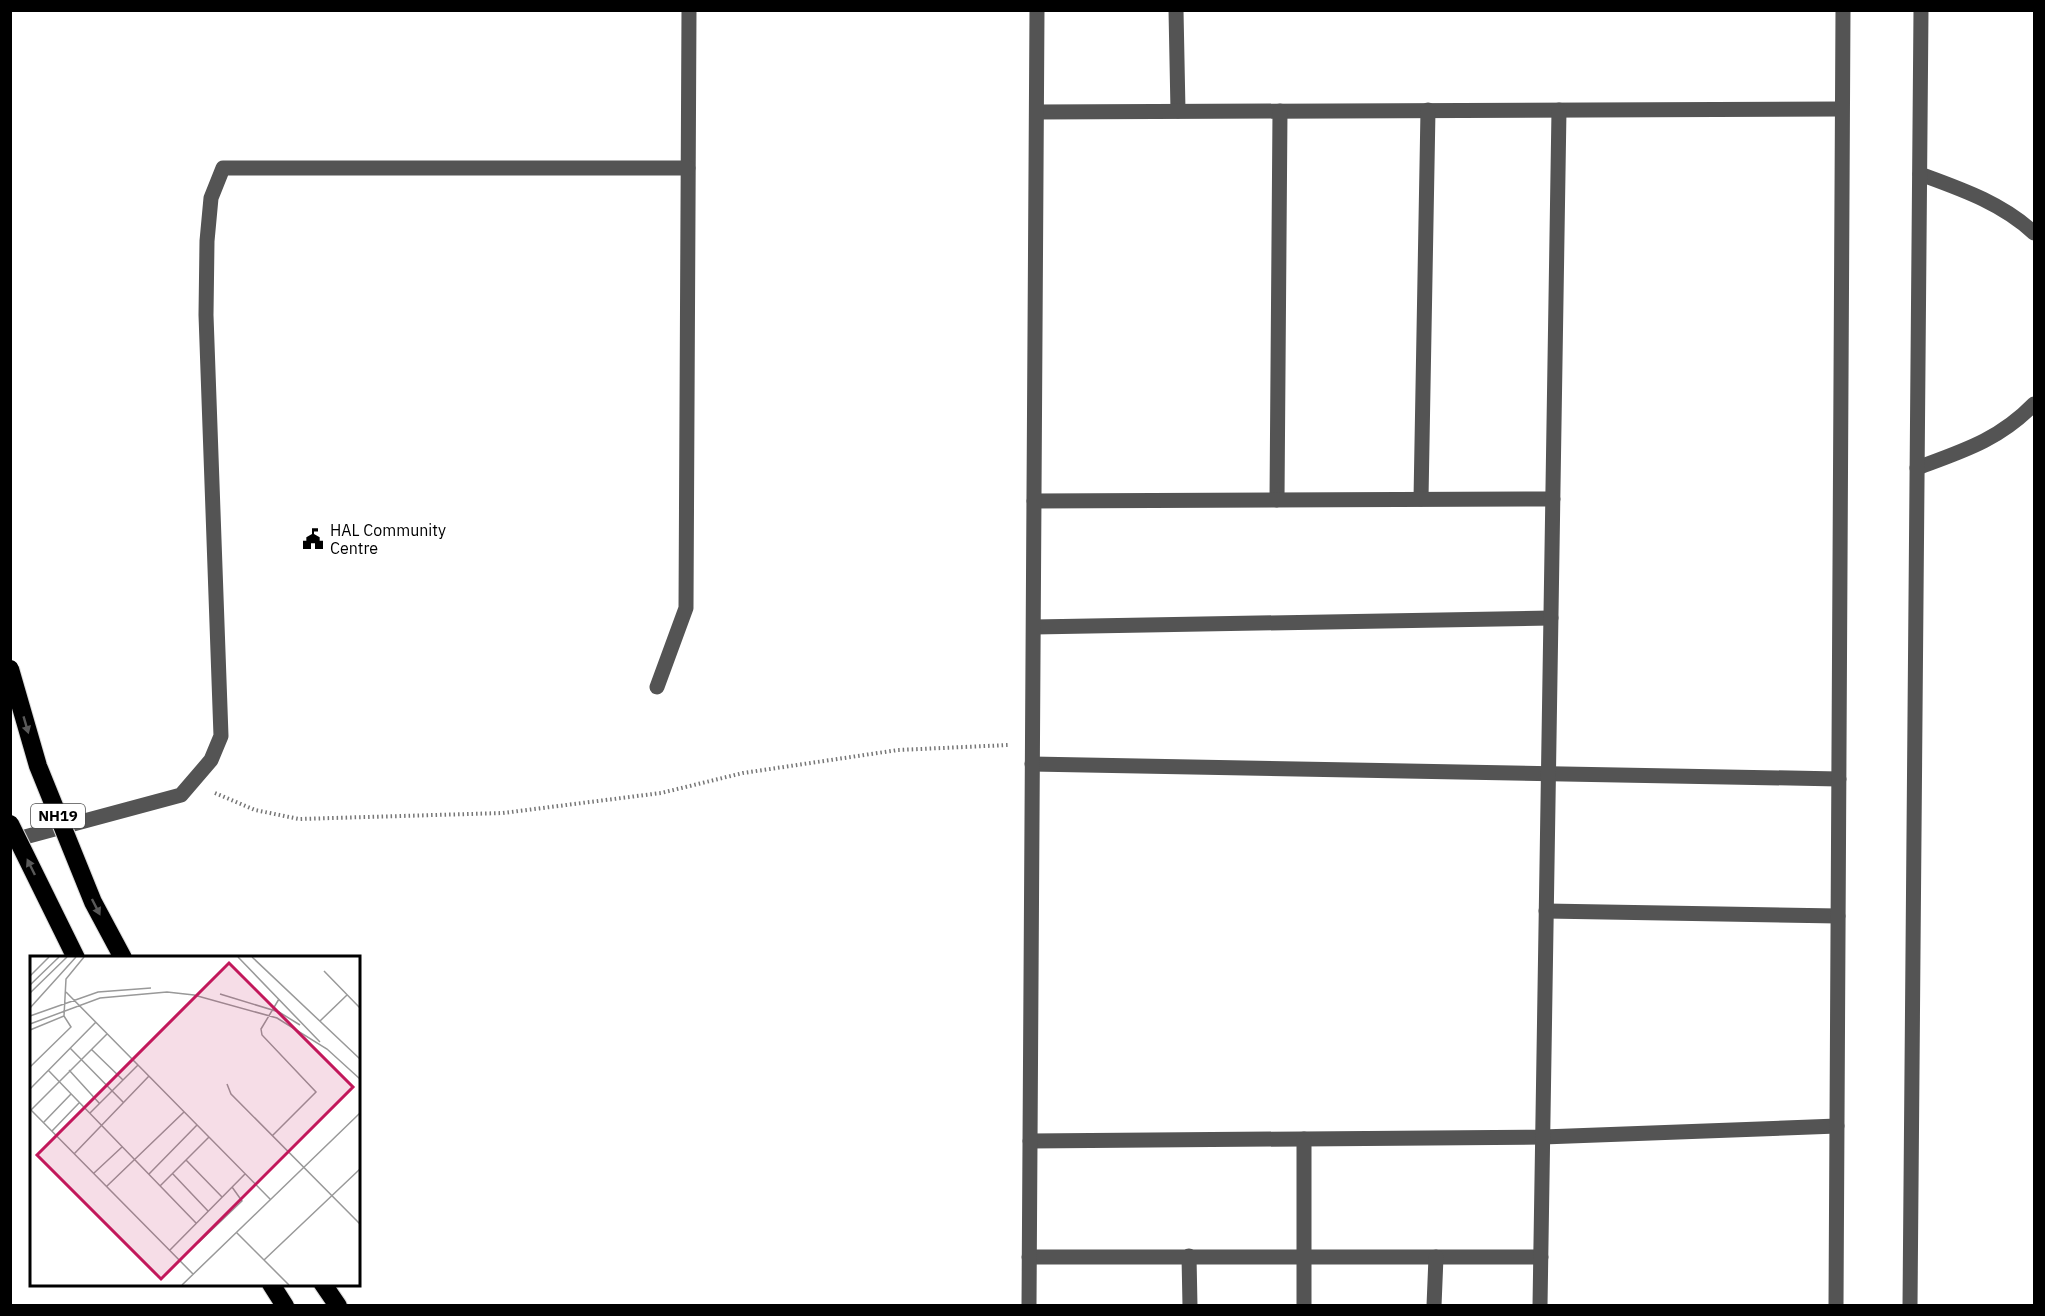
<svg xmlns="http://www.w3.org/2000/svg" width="2045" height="1316" viewBox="0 0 2045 1316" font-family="'IBM Plex Sans',sans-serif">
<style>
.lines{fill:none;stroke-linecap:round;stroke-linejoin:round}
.highway-casing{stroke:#dbdbdb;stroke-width:20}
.path{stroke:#767676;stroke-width:4;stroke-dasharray:1.5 3;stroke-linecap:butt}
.minor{stroke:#545454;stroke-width:15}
.highway{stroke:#000;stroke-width:18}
.highway-bridge-casing{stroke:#dbdbdb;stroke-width:20;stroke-linecap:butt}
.highway-bridge{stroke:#000;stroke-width:18}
.oneway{fill:#595959}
.labels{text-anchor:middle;stroke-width:5;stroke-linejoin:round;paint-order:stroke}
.shield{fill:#fff;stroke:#4c4c4c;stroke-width:1.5}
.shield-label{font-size:15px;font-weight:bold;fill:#000}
.poi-label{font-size:16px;fill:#000;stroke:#fff;text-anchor:start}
.inset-road{fill:none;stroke:#999;stroke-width:1.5}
.view{fill:#c2185b;fill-opacity:0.15;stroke:#c2185b;stroke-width:3}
.inset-edge{fill:none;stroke:#000;stroke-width:3}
</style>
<rect width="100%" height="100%" fill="#fff"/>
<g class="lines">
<defs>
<g id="highway">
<polyline points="271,1284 285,1306"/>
<polyline points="323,1284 338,1306"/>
</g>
</defs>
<!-- highway casing -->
<use href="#highway" class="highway-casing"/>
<!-- path -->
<polyline class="path" points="215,793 255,810 299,819 503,813 661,793 743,773 898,750 1008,745"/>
<!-- minor -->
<g class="minor">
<polyline points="1176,10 1178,111"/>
<polyline points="1037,112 1841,109"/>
<path d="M1920,174C1961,189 2002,203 2034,233"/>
<path d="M1917,468C1963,451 1999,440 2034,404"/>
<polyline points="1421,499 1428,110"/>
<polyline points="1277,500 1280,111"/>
<polyline points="1034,501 1553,499"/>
<polyline points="1034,627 1551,618"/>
<polyline points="657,687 686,608 689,10"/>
<polyline points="1032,764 1839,779"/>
<polyline points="10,841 181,795 211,760 221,736 206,315 207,241 211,198 223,168 688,168"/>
<polyline points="1546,911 1838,916"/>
<polyline points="1030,1141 1543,1137 1837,1126"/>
<polyline points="1189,1256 1190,1306"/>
<polyline points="1029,1257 1541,1257"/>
<polyline points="1029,1306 1037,10"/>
<polyline points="1304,1306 1304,1139"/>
<polyline points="1434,1306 1436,1257"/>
<polyline points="1540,1306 1559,110"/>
<polyline points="1836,1306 1843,10"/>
<polyline points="1910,1306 1921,10"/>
</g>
<!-- highway -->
<use href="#highway" class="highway"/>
<defs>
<g id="highway-bridge">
<polyline points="10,669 38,766 93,902 123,958"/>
<polyline points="10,824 76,958"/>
</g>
</defs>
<!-- highway-bridge casing -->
<use href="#highway-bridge" class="highway-bridge-casing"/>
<!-- highway-bridge -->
<use href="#highway-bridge" class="highway-bridge"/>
</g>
<!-- one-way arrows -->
<defs><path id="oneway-solid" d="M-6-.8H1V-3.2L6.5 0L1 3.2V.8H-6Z" transform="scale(1.5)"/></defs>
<g class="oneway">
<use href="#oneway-solid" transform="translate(26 725) rotate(74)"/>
<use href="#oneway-solid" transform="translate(31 867) rotate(-116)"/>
<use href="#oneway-solid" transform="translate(96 907) rotate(63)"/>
</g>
<!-- icons -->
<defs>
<symbol id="civic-bare" viewBox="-9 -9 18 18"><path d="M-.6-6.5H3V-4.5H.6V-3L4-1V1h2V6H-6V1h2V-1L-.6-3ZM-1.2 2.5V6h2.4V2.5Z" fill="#000" stroke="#fff" stroke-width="2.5" paint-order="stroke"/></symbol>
</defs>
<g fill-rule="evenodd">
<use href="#civic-bare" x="298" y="524" width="30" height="30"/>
</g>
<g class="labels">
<!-- shield labels -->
<rect class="shield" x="31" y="804" width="54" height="24" rx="4.5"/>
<g class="shield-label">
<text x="58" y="821">NH19</text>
</g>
<!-- poi labels -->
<g class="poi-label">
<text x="330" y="536">HAL Community<tspan x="330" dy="18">Centre</tspan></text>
</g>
</g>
<!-- overview -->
<g transform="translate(30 956)">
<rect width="330" height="330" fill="#fff"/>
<path class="inset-road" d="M208,1L290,86M222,1L330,103M294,15L330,52M0,20L19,1M0,29L29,1M36,36L240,243M0,37L37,1M190,38L249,56L270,69M0,52L46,1M0,60L68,36L121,32M290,65L317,39M0,68L70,42L137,36L164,39L247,62L297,93L330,123M0,74L34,60L36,23L54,1M40,92L93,146M61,93L93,124M0,111L41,71L34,60M18,114L166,267M39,114L70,148M197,128L201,138L330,268M0,133L66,66M0,153L163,318M1,154L77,78M60,157L108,109M14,166L41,138M22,175L49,147M242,180L286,136L232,79L231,73L249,43M44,198L119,120M156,204L192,241M64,217L92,191M142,217L178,255M119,218L167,169M77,230L154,156M130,230L179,181M206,276L259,329M168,287L212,245L202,231M140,294L215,218M234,304L330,213M152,329L330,157"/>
<path class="view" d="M199,7L323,131L131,323L7,199Z"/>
<rect width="330" height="330" class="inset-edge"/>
</g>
<!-- border -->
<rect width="2045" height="1316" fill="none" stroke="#000000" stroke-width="24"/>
</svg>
